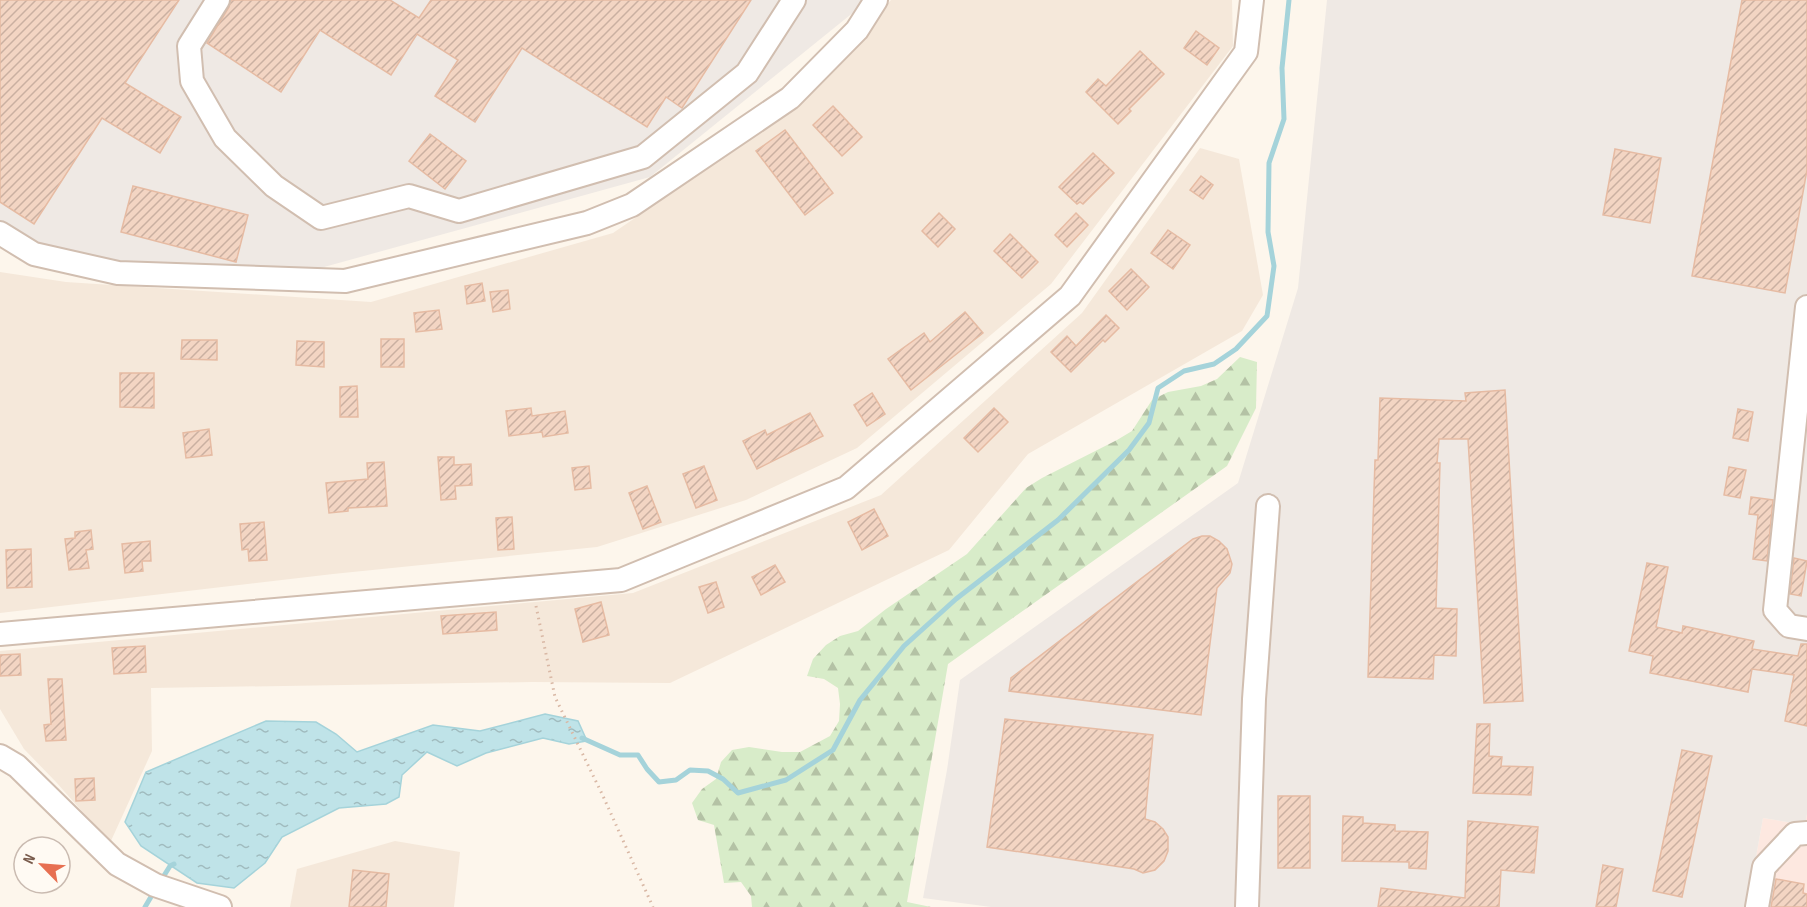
<svg xmlns="http://www.w3.org/2000/svg" width="1807" height="907" viewBox="0 0 1807 907" font-family="'Sofia Sans Condensed',sans-serif">
<style>
.residential{fill:#f5e8da}
.commercial{fill:#fde8e0}
.industrial{fill:#efe9e4}
.forest{fill:url(#forest-firs)}
.water{fill:url(#water-ripples);stroke:#a5d3da;stroke-width:1.5}
.lines{fill:none;stroke-linecap:round;stroke-linejoin:round}
.stream{stroke:#a5d3da;stroke-width:5}
.building{fill:url(#building-hatch);stroke:#e6bba3;stroke-width:1.5}
.minor-casing{stroke:#d1beb0;stroke-width:26}
.path{stroke:#d9b8a5;stroke-width:3;stroke-dasharray:1.5 4.5;stroke-linecap:butt}
.minor{stroke:#fff;stroke-width:22}
</style>
<defs>
<pattern id="forest-firs" width="22" height="20" patternUnits="userSpaceOnUse" patternTransform="scale(1.5)"><rect width="22" height="20" fill="#d8ecc9"/><path d="M5 1l3.5 6h-7zM16 11l3.5 6h-7z" fill="#b4c2a5"/></pattern>
<pattern id="water-ripples" width="26" height="14" patternUnits="userSpaceOnUse" patternTransform="scale(1.5)"><rect width="26" height="14" fill="#bfe3e8"/><path d="M2 4q2-2 4 0t4 0M15 11q2-2 4 0t4 0" fill="none" stroke="#a0bbbe"/></pattern>
<pattern id="building-hatch" width="6" height="6" patternUnits="userSpaceOnUse" patternTransform="scale(1.5)"><rect width="6" height="6" fill="#f3d5c3"/><path d="M-1 1l2-2M0 6l6-6M5 7l2-2" fill="none" stroke="#cab0a1"/></pattern>
</defs>
<rect width="100%" height="100%" fill="#fdf6ec"/>
<!-- residential -->
<g class="residential">
<polygon points="891,0 1232,0 1233,46 1051,284 857,448 746,500 597,547 333,574 0,613 0,272 66,282 371,302 613,233 799,106"/>
<polygon points="1200,148 1239,159 1263,295 1242,331 1028,454 949,550 670,683 532,682 151,688 152,751 110,843 56,782 24,749 0,709 0,651 633,593 881,495 1082,313"/>
<polygon points="395,841 460,852 454,907 290,907 297,869"/>
</g>
<!-- commercial -->
<polygon class="commercial" points="1807,814 1807,907 1747,907 1763,818 1805,825"/>
<!-- industrial -->
<g class="industrial">
<polygon points="0,0 865,0 860,7 650,177 306,272 188,276 33,244 0,222"/>
<polygon points="1327,0 1807,0 1807,814 1805,825 1763,818 1747,907 991,907 923,898 947,770 960,680 1238,483 1298,288"/>
</g>
<!-- forest -->
<polygon class="forest" points="1240,357 1257,362 1256,408 1227,466 948,664 907,902 931,907 752,907 751,896 741,882 724,883 714,825 698,820 692,803 702,789 716,779 721,762 732,750 749,747 782,752 800,752 830,736 839,721 840,704 838,688 824,679 807,676 813,659 826,645 840,636 858,631 886,609 967,554 1026,488 1042,478 1117,440 1132,431 1152,400 1168,392 1201,386 1217,379"/>
<!-- water -->
<polygon class="water" points="545,714 578,721 587,741 569,744 543,738 486,753 457,766 427,752 402,775 399,797 386,804 339,808 282,837 265,863 234,888 197,883 141,846 125,822 146,772 266,721 316,722 336,734 357,752 433,725 480,731"/>
<g class="lines">
<!-- stream -->
<g class="stream">
<polyline points="582,738 620,755 638,755 647,769 659,782 676,780 690,770 708,771 723,779 738,793 786,780 833,750 860,700 904,646 956,599 1058,520 1129,450 1149,423 1158,388 1184,371 1214,364 1236,349 1267,316 1274,266 1268,232 1269,163 1284,119 1282,68 1289,0"/>
<polyline points="160,882 170,866 174,864"/>
<polyline points="145,907 155,890"/>
</g>
</g>
<!-- building -->
<g class="building">
<polygon points="0,0 179,0 125,83 181,117 160,153 102,118 34,224 0,202"/>
<polygon points="231,0 390,0 419,18 431,0 751,0 682,108 666,97 647,127 522,48 475,122 435,96 458,60 417,34 391,75 320,30 281,92 207,43 229,7"/>
<polygon points="1742,0 1807,0 1807,170 1785,293 1692,276"/>
<polygon points="1196,31 1219,48 1207,65 1184,48"/>
<polygon points="1140,51 1164,74 1129,109 1131,111 1118,124 1086,92 1098,79 1106,86"/>
<polygon points="833,106 862,137 842,156 813,125"/>
<polygon points="785,130 833,193 805,215 756,151"/>
<polygon points="430,134 466,161 445,189 409,161"/>
<polygon points="1615,149 1661,158 1650,223 1603,215"/>
<polygon points="1093,153 1114,173 1083,204 1080,202 1077,204 1059,187"/>
<polygon points="1201,176 1213,185 1203,199 1190,190"/>
<polygon points="133,186 248,215 236,262 121,232"/>
<polygon points="939,213 955,229 938,247 922,231"/>
<polygon points="1076,213 1088,225 1067,247 1055,235"/>
<polygon points="1168,230 1190,245 1173,269 1151,253"/>
<polygon points="1010,234 1038,262 1022,278 994,251"/>
<polygon points="1131,269 1149,287 1127,310 1109,291"/>
<polygon points="482,283 485,301 467,304 465,286"/>
<polygon points="508,290 510,309 493,312 490,292"/>
<polygon points="439,310 442,329 416,332 414,313"/>
<polygon points="965,312 983,333 911,390 888,359 924,333 930,342"/>
<polygon points="1106,315 1119,328 1105,342 1103,340 1071,372 1051,352 1067,336 1076,346"/>
<rect x="381" y="339" width="23" height="28"/>
<polygon points="182,340 217,340 217,360 181,359"/>
<polygon points="297,341 324,342 324,367 296,365"/>
<polygon points="120,373 154,373 154,408 120,407"/>
<polygon points="357,386 358,417 340,417 340,387"/>
<polygon points="1505,390 1523,701 1484,703 1468,439 1439,439 1437,463 1440,463 1436,608 1457,609 1456,656 1434,655 1433,679 1368,677 1375,460 1378,460 1380,398 1466,401 1465,393"/>
<polygon points="872,393 885,414 867,426 854,405"/>
<polygon points="531,408 532,416 565,411 568,433 543,437 542,432 509,436 506,411"/>
<polygon points="994,408 1008,422 978,452 964,438"/>
<polygon points="1738,409 1753,412 1748,441 1733,438"/>
<polygon points="810,413 823,436 757,469 743,441 765,430 767,435"/>
<polygon points="209,429 212,455 186,458 183,433"/>
<polygon points="438,457 454,457 454,465 471,464 472,485 455,486 456,499 441,500"/>
<polygon points="384,462 387,506 348,508 348,511 329,513 326,483 368,479 367,463"/>
<polygon points="589,466 591,488 575,490 572,468"/>
<polygon points="704,466 717,500 696,508 683,474"/>
<polygon points="1729,467 1746,470 1740,498 1724,495"/>
<polygon points="647,486 661,522 643,529 629,493"/>
<polygon points="1751,497 1773,500 1767,561 1753,559 1758,515 1749,514"/>
<polygon points="874,509 888,536 862,550 848,522"/>
<polygon points="512,517 514,549 498,550 496,518"/>
<polygon points="264,522 267,560 249,561 248,549 242,550 240,524"/>
<polygon points="91,530 93,549 86,550 89,568 69,570 65,539 75,538 75,532"/>
<polygon points="1202,536 1210,536 1219,541 1227,549 1232,564 1230,573 1217,588 1201,715 1009,691 1011,678 1193,539"/>
<polygon points="150,541 151,561 142,561 143,571 125,573 122,544"/>
<polygon points="31,549 32,587 7,588 6,550"/>
<polygon points="1794,558 1807,561 1801,596 1790,594"/>
<polygon points="1647,563 1668,567 1656,627 1682,633 1683,626 1754,641 1752,649 1798,656 1801,644 1807,644 1807,726 1785,721 1794,675 1752,669 1748,692 1650,673 1653,656 1629,651"/>
<polygon points="775,565 785,582 761,595 752,577"/>
<polygon points="716,582 724,607 708,613 699,587"/>
<polygon points="601,602 609,635 583,642 575,609"/>
<polygon points="496,612 497,630 443,634 441,616"/>
<polygon points="145,646 146,672 114,674 112,648"/>
<polygon points="20,654 21,675 0,676 0,655"/>
<polygon points="48,679 62,679 66,740 46,741 44,725 51,724"/>
<polygon points="1005,719 1153,735 1145,819 1155,822 1163,829 1168,837 1168,851 1164,861 1155,870 1143,873 1134,869 987,847"/>
<polygon points="1477,724 1490,724 1489,756 1502,757 1501,766 1533,767 1531,795 1473,793"/>
<polygon points="1682,750 1712,756 1682,897 1653,891"/>
<polygon points="94,778 95,800 76,801 75,779"/>
<rect x="1278" y="796" width="32" height="72"/>
<polygon points="1343,816 1363,817 1363,823 1395,825 1395,831 1428,832 1426,869 1409,868 1409,862 1342,861"/>
<polygon points="1468,821 1538,827 1534,873 1501,870 1499,907 1378,907 1381,888 1465,898"/>
<polygon points="1603,865 1623,869 1616,907 1596,907"/>
<polygon points="353,870 389,874 386,907 349,907"/>
<polygon points="1776,879 1804,884 1803,893 1807,894 1807,907 1771,907"/>
</g>
<g class="lines">
<defs>
<g id="minor">
<polyline points="218,0 189,46 192,81 225,138 274,186 321,218 409,196 459,211 643,157 747,73 794,0"/>
<polyline points="0,233 34,254 118,273 345,281 587,223 632,205 790,98 857,30 876,0"/>
<polyline points="1807,307 1775,610 1789,626 1807,629"/>
<polyline points="0,634 621,580 846,488 1070,296 1246,52 1252,0"/>
<polyline points="0,756 17,766 117,864 155,885 220,907"/>
<polyline points="1247,907 1254,699 1268,506"/>
<polyline points="1757,907 1764,867 1795,834 1807,833"/>
</g>
</defs>
<!-- minor casing -->
<use href="#minor" class="minor-casing"/>
<!-- path -->
<polyline class="path" points="536,606 555,697 603,796 653,907"/>
<!-- minor -->
<use href="#minor" class="minor"/>
</g>
<!-- north arrow -->
<g transform="translate(42 865) rotate(295)"><circle r="28" fill="#fffaf3" stroke="#cabbb1" stroke-width="1.5"/>
<path d="M0-4.5L10 22L0 15L-10 22Z" fill="#e76f51"/>
<text y="-9" font-size="16" font-weight="bold" text-anchor="middle" fill="#7a5c4d">N</text>
</g>
</svg>
